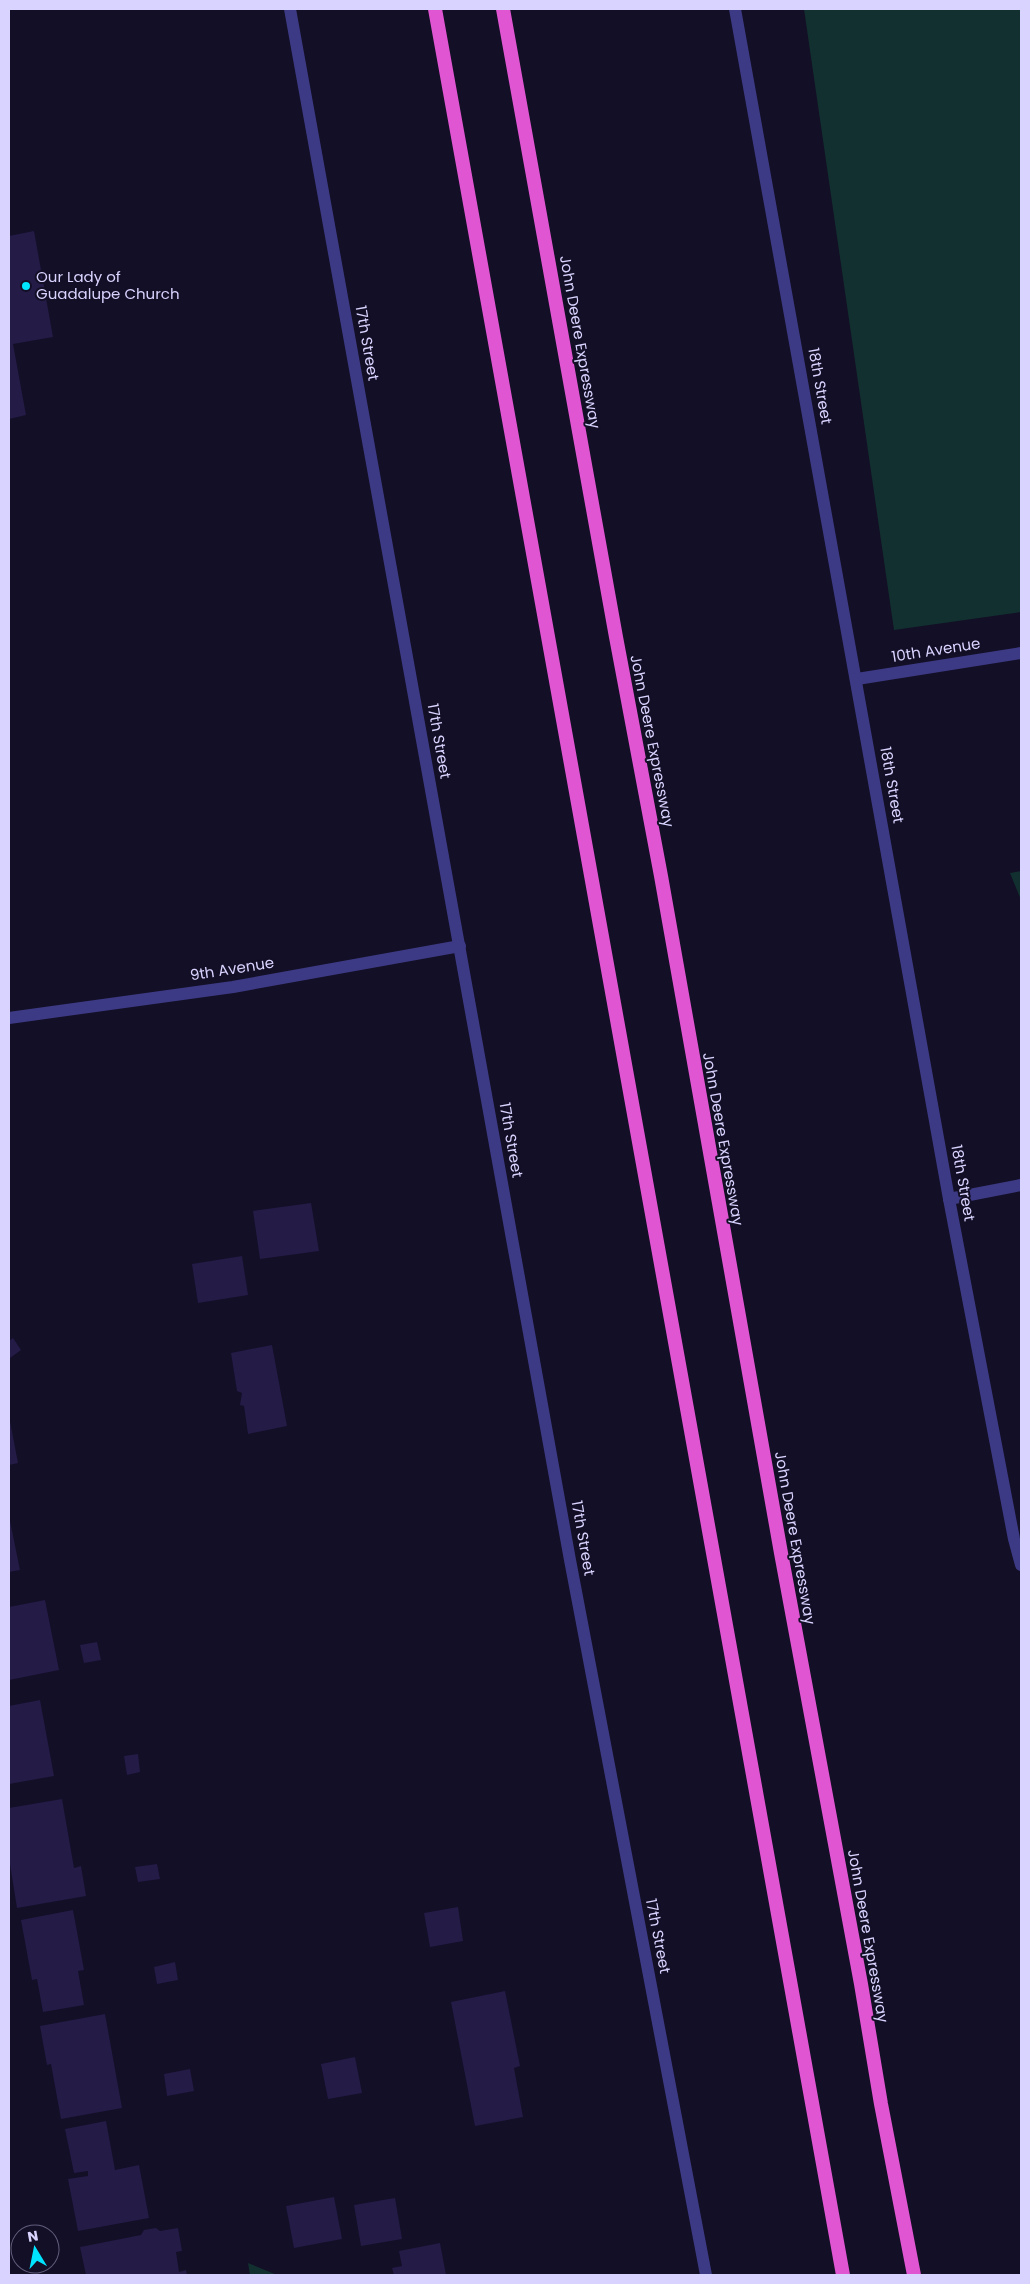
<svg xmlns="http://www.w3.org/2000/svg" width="1030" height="2284" viewBox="0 0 1030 2284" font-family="Poppins,sans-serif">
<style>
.green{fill:#12302f}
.building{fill:#241b47}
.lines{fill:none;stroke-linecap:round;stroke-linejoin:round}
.service{stroke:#3d3a85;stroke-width:12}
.minor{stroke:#3d3a85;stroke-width:12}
.tertiary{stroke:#3d3a85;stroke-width:12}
.trunk{stroke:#e055d1;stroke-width:14}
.poi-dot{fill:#00e5ff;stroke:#130f26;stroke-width:2}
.labels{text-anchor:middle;stroke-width:4;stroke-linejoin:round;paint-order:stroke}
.poi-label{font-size:15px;fill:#d9d4ff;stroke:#130f26;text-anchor:start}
.street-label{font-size:15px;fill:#d9d4ff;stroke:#130f26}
</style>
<rect width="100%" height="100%" fill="#130f26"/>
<!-- green -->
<g class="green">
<polygon points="804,9 1021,9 1021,612 894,630"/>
<polygon points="1021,871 1021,900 1010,873"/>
<polygon points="248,2263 277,2275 250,2275"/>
</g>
<!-- building -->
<g class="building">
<polygon points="34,231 53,337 13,344 26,415 9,419 9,236"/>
<polygon points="311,1203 319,1251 260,1259 253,1211"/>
<polygon points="242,1256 248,1295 198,1303 192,1264"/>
<polygon points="13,1338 21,1350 10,1358 9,1341"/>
<polygon points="272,1345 287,1426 248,1434 244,1406 240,1405 242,1393 237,1391 231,1353"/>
<polygon points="9,1416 18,1463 9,1465"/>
<polygon points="9,1516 20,1570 9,1572"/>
<polygon points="45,1600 59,1670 9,1680 9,1607"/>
<polygon points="97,1642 101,1660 84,1663 80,1645"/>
<polygon points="40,1700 54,1776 9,1784 9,1706"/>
<polygon points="138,1754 140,1772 127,1775 124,1756"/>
<polygon points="62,1799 74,1868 81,1866 86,1896 17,1908 9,1858 9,1808"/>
<polygon points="157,1864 160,1879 138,1882 135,1867"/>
<polygon points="458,1907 463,1941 430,1947 424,1913"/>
<polygon points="73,1910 84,1970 78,1971 84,2005 43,2012 37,1979 32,1980 21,1920"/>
<polygon points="175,1962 178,1980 157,1984 154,1967"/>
<polygon points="505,1991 520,2066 514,2068 523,2117 475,2126 451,2002"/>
<polygon points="105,2014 122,2108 61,2119 51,2064 47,2065 40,2026"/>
<polygon points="355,2057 362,2093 328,2099 321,2064"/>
<polygon points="190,2069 194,2091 167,2096 164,2074"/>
<polygon points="106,2121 115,2170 139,2165 149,2218 78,2231 68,2179 88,2176 88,2171 74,2173 65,2129"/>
<polygon points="334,2197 342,2239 294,2248 286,2206"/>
<polygon points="395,2198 402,2239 361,2246 354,2205"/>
<polygon points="156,2228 160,2231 178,2228 182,2251 176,2252 179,2272 186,2270 187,2275 86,2275 80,2247 141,2235 144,2230"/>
<polygon points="440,2243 446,2275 394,2275 392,2268 402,2266 399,2251"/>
</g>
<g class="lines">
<!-- service -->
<polyline class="service" points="9,1018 233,987 460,946"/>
<!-- minor -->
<g class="minor">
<polyline points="290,9 570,1560 706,2275"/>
<polyline points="857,679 1021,653"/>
<polyline points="949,1199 1021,1185"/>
</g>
<!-- tertiary -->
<polyline class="tertiary" points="735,9 949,1199 1014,1539 1021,1565"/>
<!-- trunk -->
<g class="trunk">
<polyline points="435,9 843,2275"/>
<polyline points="503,9 616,637 661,876 781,1553 861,1984 881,2104 914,2275"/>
</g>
</g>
<!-- markers -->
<circle class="poi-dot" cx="26" cy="286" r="5"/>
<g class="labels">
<!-- poi labels -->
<g class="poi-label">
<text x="36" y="282">Our Lady of<tspan x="36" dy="17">Guadalupe Church</tspan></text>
</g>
<!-- street labels -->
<g class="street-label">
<text transform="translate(580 342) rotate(80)" y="5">John Deere Expressway</text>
<text transform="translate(367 343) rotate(80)" y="5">17th Street</text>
<text transform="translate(820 386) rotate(80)" y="5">18th Street</text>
<text transform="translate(936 650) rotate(-9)" y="5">10th Avenue</text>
<text transform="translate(439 741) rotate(80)" y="5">17th Street</text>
<text transform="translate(652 741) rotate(79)" y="5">John Deere Expressway</text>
<text transform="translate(892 785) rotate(80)" y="5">18th Street</text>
<text transform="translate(232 969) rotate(-9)" y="5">9th Avenue</text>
<text transform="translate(723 1139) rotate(80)" y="5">John Deere Expressway</text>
<text transform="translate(511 1140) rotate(80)" y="5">17th Street</text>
<text transform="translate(963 1183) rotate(80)" y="5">18th Street</text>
<text transform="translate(583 1538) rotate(80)" y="5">17th Street</text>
<text transform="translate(795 1538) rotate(80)" y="5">John Deere Expressway</text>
<text transform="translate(658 1936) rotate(79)" y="5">17th Street</text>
<text transform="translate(868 1936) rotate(80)" y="5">John Deere Expressway</text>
</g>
</g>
<!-- border -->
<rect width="1030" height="2284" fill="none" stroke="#d9d4ff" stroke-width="20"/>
<!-- north arrow -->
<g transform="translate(35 2249) rotate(350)"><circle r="24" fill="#130f26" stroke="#625e7d"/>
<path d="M0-4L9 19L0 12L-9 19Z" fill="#00e5ff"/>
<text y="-8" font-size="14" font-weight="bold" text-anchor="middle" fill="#d9d4ff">N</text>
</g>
</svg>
